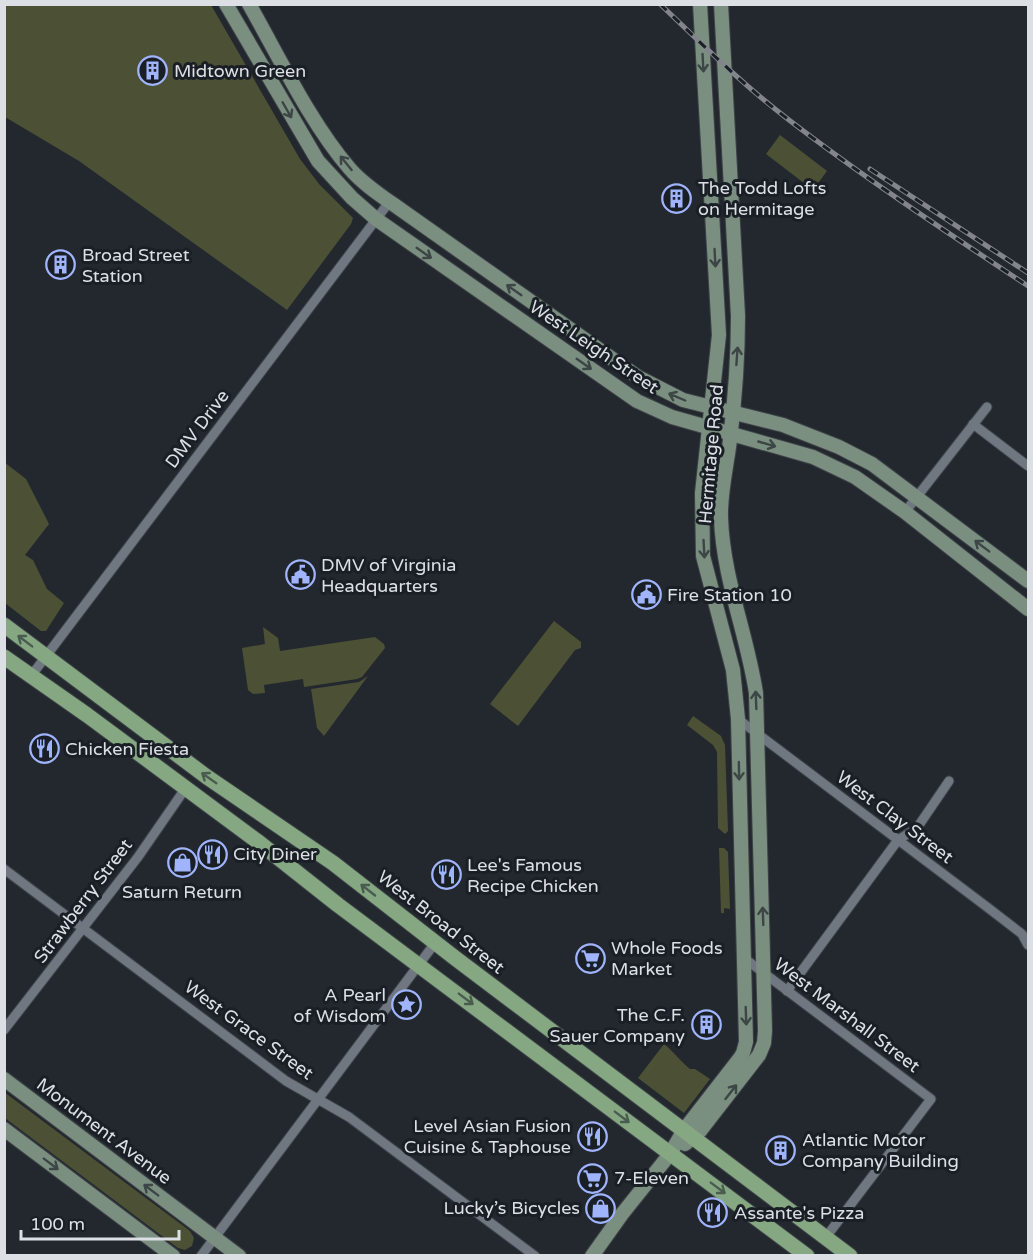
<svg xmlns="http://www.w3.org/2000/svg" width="1033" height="1260" viewBox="0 0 1033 1260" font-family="'Varela Round',sans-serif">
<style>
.green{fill:#4c5135}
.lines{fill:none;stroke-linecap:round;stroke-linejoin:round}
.street-casing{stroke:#3e4348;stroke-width:11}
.secondary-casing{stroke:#3e4348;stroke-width:16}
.primary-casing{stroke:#3e4348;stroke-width:17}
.street{stroke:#717780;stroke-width:9}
.secondary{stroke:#7b8f81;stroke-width:14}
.primary{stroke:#85a782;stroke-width:15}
.rail-casing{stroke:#82868c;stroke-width:5}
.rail{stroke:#191f25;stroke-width:3;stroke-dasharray:9;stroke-linecap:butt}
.oneway{stroke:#3b4645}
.oneway2{stroke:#4a5c4f}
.labels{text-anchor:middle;stroke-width:6;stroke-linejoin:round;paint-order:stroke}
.poi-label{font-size:18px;fill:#dce0e5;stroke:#191f25;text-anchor:start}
.street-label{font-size:18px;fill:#dce0e5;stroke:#191f25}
</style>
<rect width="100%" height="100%" fill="#23282f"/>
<!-- green -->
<g class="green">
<polygon points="4,5 211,5 300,159 319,184 353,218 351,224 287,310 79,161 5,117"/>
<polygon points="780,135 827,171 813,190 766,154"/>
<polygon points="4,462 26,479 49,524 25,555 33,560 47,589 64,603 46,631 41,631 5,603"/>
<polygon points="554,621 581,642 581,648 575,650 518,726 490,704"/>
<polygon points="263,627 278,638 280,651 375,637 384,644 385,648 362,677 357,679 304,687 303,679 264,685 265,693 253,694 248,690 242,648 265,644"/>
<polygon points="368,676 324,736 317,728 311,689 359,682"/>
<polygon points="693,716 721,736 725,745 728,831 725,834 718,828 717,752 713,745 687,725"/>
<polygon points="719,848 724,848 728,852 730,909 724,908 724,913 721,913"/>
<path d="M664,1044C674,1052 680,1061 690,1069H695L710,1079L684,1113L638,1078Z"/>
<polygon points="4,1092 190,1231 194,1238 192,1246 185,1250 178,1248 5,1118"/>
</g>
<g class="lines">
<defs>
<g id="street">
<polyline points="973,424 1028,466"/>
<polyline points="905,512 987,407"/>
<polyline points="31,676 390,201"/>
<polyline points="738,719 987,907 1022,934 1028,945"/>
<polyline points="4,869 286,1081 349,1117 535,1256"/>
<polyline points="744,958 931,1099 826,1237"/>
<polyline points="787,991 898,840 917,828 949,781"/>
<polyline points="4,1030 138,857 185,789"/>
<polyline points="201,1256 435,943"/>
</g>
<g id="secondary">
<polyline points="226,4 318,161 352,198 376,219 637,401 672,417 813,457 855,477 905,512 1028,609"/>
<path d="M249,4C279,57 311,124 350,169C364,185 383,197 400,209L638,377L683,400L783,425L839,447L872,464L1028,581"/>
<polyline points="4,1079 239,1256"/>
<polyline points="4,1129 173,1256"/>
<path d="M685,1144L700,1131L759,1055L764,1043L765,1031L756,693C747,634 723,578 721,518C720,493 727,465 730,440C735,399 738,358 738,316L721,4"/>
<polyline points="592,1256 622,1214 670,1154 684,1130 740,1058 743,1053 746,1042 738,719 733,670 703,556 702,493 719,335 700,4"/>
</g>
<g id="primary">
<polyline points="4,625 207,777 333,863 455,958 850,1256"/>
<polyline points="4,657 87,715 257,841 338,905 807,1256"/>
</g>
</defs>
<!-- street casing -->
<use href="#street" class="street-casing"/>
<!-- secondary casing -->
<use href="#secondary" class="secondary-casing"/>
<!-- primary casing -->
<use href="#primary" class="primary-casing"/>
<!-- street -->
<use href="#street" class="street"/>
<!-- secondary -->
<use href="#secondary" class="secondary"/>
<!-- primary -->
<use href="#primary" class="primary"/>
<defs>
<g id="rail">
<path d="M660,4C702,44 743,85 789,120C866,179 948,233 1028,286"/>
<polyline points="870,169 1028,273"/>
</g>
</defs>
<!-- rail casing -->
<use href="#rail" class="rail-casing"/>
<!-- rail -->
<use href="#rail" class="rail"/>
</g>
<!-- one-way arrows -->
<defs><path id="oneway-shaft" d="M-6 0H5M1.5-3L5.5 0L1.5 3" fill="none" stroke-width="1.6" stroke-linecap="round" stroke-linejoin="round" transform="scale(1.5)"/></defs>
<g class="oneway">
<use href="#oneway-shaft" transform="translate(703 63) rotate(87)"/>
<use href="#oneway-shaft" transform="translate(287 110) rotate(60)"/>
<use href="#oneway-shaft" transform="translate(346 163) rotate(-129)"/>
<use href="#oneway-shaft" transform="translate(424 253) rotate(35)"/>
<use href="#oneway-shaft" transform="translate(715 258) rotate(87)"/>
<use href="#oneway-shaft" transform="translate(514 290) rotate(-145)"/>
<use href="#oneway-shaft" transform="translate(737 356) rotate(-86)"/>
<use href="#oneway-shaft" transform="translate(584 364) rotate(35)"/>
<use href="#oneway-shaft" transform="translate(677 397) rotate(-157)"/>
<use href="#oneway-shaft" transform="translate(767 444) rotate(16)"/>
<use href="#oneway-shaft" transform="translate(982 546) rotate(-143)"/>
<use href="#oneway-shaft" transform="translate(704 549) rotate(87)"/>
<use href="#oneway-shaft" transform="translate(756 700) rotate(-92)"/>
<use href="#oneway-shaft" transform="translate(739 771) rotate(89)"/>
<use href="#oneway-shaft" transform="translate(763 916) rotate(-92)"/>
<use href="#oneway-shaft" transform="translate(746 1016) rotate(88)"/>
<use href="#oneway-shaft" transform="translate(731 1092) rotate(-52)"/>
<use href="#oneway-shaft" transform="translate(51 1164) rotate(37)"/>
<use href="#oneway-shaft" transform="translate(151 1190) rotate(-143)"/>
</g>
<g class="oneway2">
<use href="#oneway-shaft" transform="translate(25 641) rotate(-143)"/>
<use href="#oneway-shaft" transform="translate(209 778) rotate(-145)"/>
<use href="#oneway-shaft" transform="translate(368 890) rotate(-142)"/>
<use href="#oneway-shaft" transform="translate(466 999) rotate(37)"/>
<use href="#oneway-shaft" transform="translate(622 1117) rotate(37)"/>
<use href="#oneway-shaft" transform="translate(718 1188) rotate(37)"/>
</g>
<!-- icons -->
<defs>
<symbol id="building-ring" viewBox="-11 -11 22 22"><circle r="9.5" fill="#191f25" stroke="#a0b3fd" stroke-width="1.5"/><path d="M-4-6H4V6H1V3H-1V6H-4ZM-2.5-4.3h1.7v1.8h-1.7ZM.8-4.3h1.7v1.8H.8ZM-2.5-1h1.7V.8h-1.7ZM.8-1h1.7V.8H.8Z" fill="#a0b3fd"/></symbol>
<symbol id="civic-ring" viewBox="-11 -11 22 22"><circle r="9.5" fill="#191f25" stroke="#a0b3fd" stroke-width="1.5"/><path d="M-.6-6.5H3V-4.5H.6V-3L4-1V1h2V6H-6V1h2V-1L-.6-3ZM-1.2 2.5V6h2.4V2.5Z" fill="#a0b3fd"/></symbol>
<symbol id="restaurant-ring" viewBox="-11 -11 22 22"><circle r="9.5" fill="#191f25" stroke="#a0b3fd" stroke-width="1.5"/><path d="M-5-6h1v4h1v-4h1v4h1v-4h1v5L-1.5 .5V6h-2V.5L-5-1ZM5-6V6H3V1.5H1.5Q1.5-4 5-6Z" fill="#a0b3fd"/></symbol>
<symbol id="shop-ring" viewBox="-11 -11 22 22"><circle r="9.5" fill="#191f25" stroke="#a0b3fd" stroke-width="1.5"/><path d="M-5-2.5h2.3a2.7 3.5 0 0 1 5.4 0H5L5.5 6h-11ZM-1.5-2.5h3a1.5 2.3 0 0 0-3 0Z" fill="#a0b3fd"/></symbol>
<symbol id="supermarket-ring" viewBox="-11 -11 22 22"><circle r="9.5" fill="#191f25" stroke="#a0b3fd" stroke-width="1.5"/><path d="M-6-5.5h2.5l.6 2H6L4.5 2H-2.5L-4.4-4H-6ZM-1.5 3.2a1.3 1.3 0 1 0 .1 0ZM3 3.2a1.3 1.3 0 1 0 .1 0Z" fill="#a0b3fd"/></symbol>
<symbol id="sight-ring" viewBox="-11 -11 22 22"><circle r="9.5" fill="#191f25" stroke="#a0b3fd" stroke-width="1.5"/><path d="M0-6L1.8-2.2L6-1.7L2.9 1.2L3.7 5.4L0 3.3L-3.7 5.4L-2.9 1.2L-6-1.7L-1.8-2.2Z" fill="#a0b3fd"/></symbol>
</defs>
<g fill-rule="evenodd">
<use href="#building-ring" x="136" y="54" width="33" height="33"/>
<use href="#building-ring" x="660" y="182" width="33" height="33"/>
<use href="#building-ring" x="44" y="248" width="33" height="33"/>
<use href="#civic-ring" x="284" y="558" width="33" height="33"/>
<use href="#civic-ring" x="630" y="578" width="33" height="33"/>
<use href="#restaurant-ring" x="28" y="732" width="33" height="33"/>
<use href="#restaurant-ring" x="196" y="838" width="33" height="33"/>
<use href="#shop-ring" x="166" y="846" width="33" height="33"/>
<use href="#restaurant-ring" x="430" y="858" width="33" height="33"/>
<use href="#supermarket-ring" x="574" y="942" width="33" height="33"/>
<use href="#sight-ring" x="390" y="988" width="33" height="33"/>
<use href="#building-ring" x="690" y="1008" width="33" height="33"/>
<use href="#restaurant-ring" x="576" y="1120" width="33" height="33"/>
<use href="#building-ring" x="764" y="1134" width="33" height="33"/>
<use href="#supermarket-ring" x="576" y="1162" width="33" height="33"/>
<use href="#shop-ring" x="584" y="1192" width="33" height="33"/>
<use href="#restaurant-ring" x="696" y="1196" width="33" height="33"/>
</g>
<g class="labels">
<!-- poi labels -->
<g class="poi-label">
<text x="174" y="77">Midtown Green</text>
<text x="698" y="194">The Todd Lofts<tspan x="698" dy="21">on Hermitage</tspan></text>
<text x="82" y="261">Broad Street<tspan x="82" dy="21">Station</tspan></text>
<text x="321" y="571">DMV of Virginia<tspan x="321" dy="21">Headquarters</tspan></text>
<text x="667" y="601">Fire Station 10</text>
<text x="65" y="755">Chicken Fiesta</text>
<text x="233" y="860">City Diner</text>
<text x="467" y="871">Lee's Famous<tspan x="467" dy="21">Recipe Chicken</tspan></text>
<text x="182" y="898" text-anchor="middle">Saturn Return</text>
<text x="611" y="954">Whole Foods<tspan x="611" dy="21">Market</tspan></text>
<text x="386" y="1001" text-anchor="end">A Pearl<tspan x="386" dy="21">of Wisdom</tspan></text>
<text x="685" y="1021" text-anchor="end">The C.F.<tspan x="685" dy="21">Sauer Company</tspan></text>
<text x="571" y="1132" text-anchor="end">Level Asian Fusion<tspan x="571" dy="21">Cuisine &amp; Taphouse</tspan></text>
<text x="802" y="1146">Atlantic Motor<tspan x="802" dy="21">Company Building</tspan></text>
<text x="614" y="1184">7-Eleven</text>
<text x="580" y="1214" text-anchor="end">Lucky’s Bicycles</text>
<text x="734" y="1219">Assante's Pizza</text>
</g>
<!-- street labels -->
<g class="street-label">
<text transform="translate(594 347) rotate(34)" y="6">West Leigh Street</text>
<text transform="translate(197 429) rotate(-53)" y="6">DMV Drive</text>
<text transform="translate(711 454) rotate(-85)" y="6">Hermitage Road</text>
<text transform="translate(895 817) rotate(37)" y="6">West Clay Street</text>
<text transform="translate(83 901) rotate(-53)" y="6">Strawberry Street</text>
<text transform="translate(441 922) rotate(38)" y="6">West Broad Street</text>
<text transform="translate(847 1015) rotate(37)" y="6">West Marshall Street</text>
<text transform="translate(249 1030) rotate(36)" y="6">West Grace Street</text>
<text transform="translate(104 1131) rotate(37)" y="6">Monument Avenue</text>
</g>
</g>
<!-- border -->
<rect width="1033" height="1260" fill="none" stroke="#dce0e5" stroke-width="12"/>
<!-- scale -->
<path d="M21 1230v9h158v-9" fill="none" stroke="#dce0e5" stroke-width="3"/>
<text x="30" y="1230" font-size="18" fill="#dce0e5" stroke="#191f25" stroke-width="4.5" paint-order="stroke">100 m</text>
</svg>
